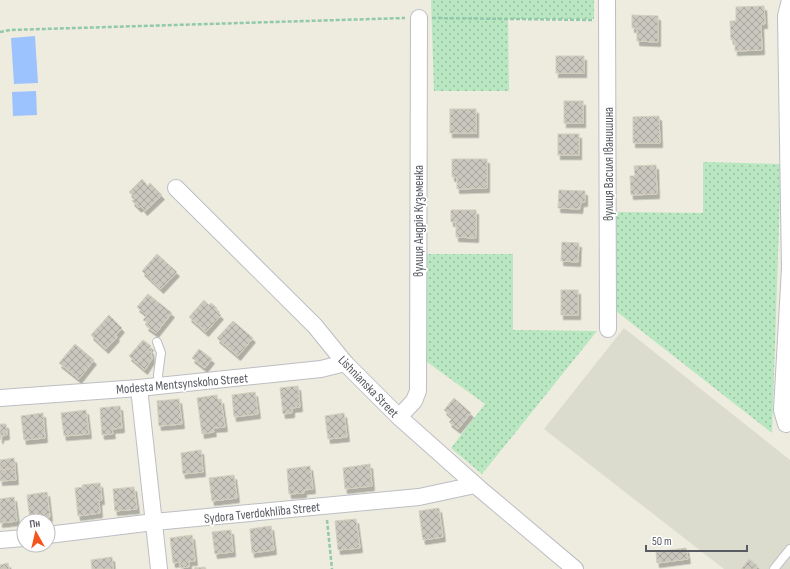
<svg xmlns="http://www.w3.org/2000/svg" width="790" height="569" viewBox="0 0 790 569" font-family="'Sofia Sans Condensed',sans-serif">
<style>
.education{fill:#dcdcce}
.garden{fill:url(#garden-dots)}
.water{fill:#9dc3ff}
.building{fill:url(#building-cross-hatch);stroke:#d2cfbd;filter:url(#shadow)}
.lines{fill:none;stroke-linecap:round;stroke-linejoin:round}
.service-casing{stroke:#bdbec5;stroke-width:10}
.minor-casing{stroke:#bdbec5;stroke-width:18}
.path{stroke:#92c8ab;stroke-width:2.5;stroke-dasharray:4 2;stroke-linecap:butt}
.service{stroke:#fff;stroke-width:8}
.minor{stroke:#fff;stroke-width:16}
.labels{text-anchor:middle;stroke-width:3.5;stroke-linejoin:round;paint-order:stroke}
.street-label{font-size:13px;fill:#585b62;stroke:#fff}
</style>
<defs>
<pattern id="garden-dots" width="8" height="8" patternUnits="userSpaceOnUse"><rect width="8" height="8" fill="#b9e7c1"/><path d="M2 2h.1M6 6h.1" fill="none" stroke="#99bea0" stroke-width="1.8" stroke-linecap="round"/></pattern>
<pattern id="building-cross-hatch" width="8" height="8" patternUnits="userSpaceOnUse"><rect width="8" height="8" fill="#cac8be"/><path d="M0 0l8 8M0 8l8-8" fill="none" stroke="#a7a59e"/></pattern>
<filter id="shadow"><feDropShadow dx="2.5" dy="4.5" stdDeviation="0" flood-color="#0004"/></filter>
</defs>
<rect width="100%" height="100%" fill="#edecdf"/>
<!-- education -->
<polygon class="education" points="624,328 790,460 790,569 724,569 544,429"/>
<!-- garden -->
<g class="garden">
<polygon points="431,0 594,0 594,19 508,19 509,91 434,91"/>
<polygon points="703,162 781,164 772,433 616,311 615,212 703,213"/>
<polygon points="424,254 513,254 513,330 597,331 482,474 451,448 485,404 423,359"/>
</g>
<!-- water -->
<g class="water">
<polygon points="35,36 38,83 14,84 11,38"/>
<polygon points="36,91 37,115 13,116 12,92"/>
</g>
<!-- building -->
<g class="building">
<polygon points="764,6 765,24 761,24 762,50 735,51 735,40 731,40 730,21 736,21 736,7"/>
<polygon points="632,15 658,16 658,42 637,41 637,28 632,28"/>
<rect x="556" y="56" width="28" height="17"/>
<rect x="564" y="101" width="19" height="22"/>
<rect x="450" y="109" width="26" height="24"/>
<polygon points="659,116 660,143 633,143 633,117"/>
<rect x="558" y="134" width="21" height="21"/>
<polygon points="452,159 487,159 487,188 457,189 457,177 452,177"/>
<polygon points="656,165 657,194 631,195 630,176 635,176 634,166"/>
<polygon points="142,179 148,186 150,183 162,195 145,211 141,206 139,208 132,201 135,198 129,192"/>
<polygon points="559,190 585,191 585,202 581,202 580,209 558,208"/>
<polygon points="451,210 476,210 476,238 456,237 456,222 451,222"/>
<polygon points="562,242 579,243 578,262 561,261"/>
<polygon points="157,254 177,272 161,289 142,271"/>
<rect x="561" y="290" width="17" height="25"/>
<polygon points="148,294 172,313 156,333 146,326 148,323 143,320 147,315 137,307"/>
<polygon points="204,300 209,305 211,303 217,308 215,310 221,315 206,332 189,317"/>
<polygon points="109,315 122,328 116,335 117,337 106,349 91,335"/>
<polygon points="233,321 253,338 238,356 217,338"/>
<polygon points="143,340 151,346 137,363 129,356"/>
<polygon points="75,344 94,360 79,379 59,363"/>
<polygon points="149,348 151,350 152,359 145,370 137,363"/>
<polygon points="199,349 212,359 205,368 192,358"/>
<polygon points="298,386 300,407 292,408 292,413 283,414 280,388"/>
<polygon points="255,392 258,414 234,417 232,395"/>
<polygon points="217,395 218,400 221,399 225,427 213,428 214,432 202,434 197,398"/>
<polygon points="454,398 471,413 458,429 449,422 453,418 444,410"/>
<polygon points="179,399 182,424 159,426 157,401"/>
<polygon points="120,406 122,428 112,429 113,434 102,435 100,408"/>
<polygon points="86,410 89,434 64,436 61,413"/>
<polygon points="43,413 45,438 24,440 21,416"/>
<polygon points="344,413 347,437 328,439 325,416"/>
<polygon points="0,424 6,424 7,435 1,436 1,439 0,439"/>
<polygon points="201,450 203,472 183,474 181,453"/>
<polygon points="14,458 15,468 0,470 0,460"/>
<polygon points="370,464 372,486 345,489 343,468"/>
<polygon points="310,466 313,489 304,490 304,493 289,494 287,469"/>
<polygon points="15,468 16,480 0,481 0,470"/>
<polygon points="234,475 237,498 212,501 209,478"/>
<polygon points="100,483 102,500 99,500 100,513 78,516 75,488 83,487 82,485"/>
<polygon points="134,487 137,509 115,511 113,489"/>
<polygon points="47,492 50,517 30,520 27,495"/>
<polygon points="14,497 17,521 0,523 0,499"/>
<polygon points="439,508 443,537 423,540 419,511"/>
<polygon points="356,519 360,548 338,550 335,521"/>
<polygon points="271,526 274,550 252,553 250,529"/>
<polygon points="231,530 233,552 215,554 212,532"/>
<polygon points="192,535 195,561 189,561 189,567 180,568 180,562 173,563 170,538"/>
<polygon points="686,548 688,559 657,563 656,552"/>
<polygon points="112,557 113,569 92,569 91,560"/>
<polygon points="749,559 758,566 756,569 741,569"/>
<polygon points="8,563 9,569 0,569 0,565"/>
<polygon points="205,567 206,569 195,569 194,568"/>
</g>
<g class="lines">
<defs>
<g id="service">
<polyline points="157,342 161,353 158,375 159,386"/>
<polyline points="774,569 790,549"/>
</g>
<g id="minor">
<polyline points="607,0 608,329"/>
<polyline points="176,188 315,326 345,363 399,417 480,489 575,569"/>
<polyline points="139,388 159,569"/>
<polyline points="0,398 139,388 321,369 345,363"/>
<polyline points="399,417 414,401 418,391 419,18"/>
<polyline points="786,424 782,410 790,268 786,16 790,0"/>
<polyline points="48,535 154,522 419,497 475,485"/>
<polyline points="0,540 24,538"/>
</g>
</defs>
<!-- service casing -->
<use href="#service" class="service-casing"/>
<!-- minor casing -->
<use href="#minor" class="minor-casing"/>
<!-- path -->
<g class="path">
<polyline points="432,18 593,20"/>
<polyline points="0,32 10,30 405,18"/>
<polyline points="327,520 332,569"/>
</g>
<!-- service -->
<use href="#service" class="service"/>
<!-- minor -->
<use href="#minor" class="minor"/>
</g>
<g class="labels">
<!-- street labels -->
<g class="street-label">
<text transform="translate(608 164) rotate(-90)" y="5">вулиця Василя Іванишина</text>
<text transform="translate(418 221) rotate(-90)" y="5">вулиця Андрія Кузьменка</text>
<text transform="translate(182 383) rotate(-5)" y="5">Modesta Mentsynskoho Street</text>
<text transform="translate(369 386) rotate(46)" y="5">Lishnianska Street</text>
<text transform="translate(262 512) rotate(-6)" y="5">Sydora Tverdokhliba Street</text>
</g>
</g>
<!-- north arrow -->
<g transform="translate(36 533) rotate(352)"><circle r="19" fill="#ffffff" stroke="#bcbdc0"/>
<path d="M0-3L7 15L0 10L-7 15Z" fill="#f5541d"/>
<text y="-6" font-size="11" font-weight="bold" text-anchor="middle" fill="#585b62">Пн</text>
</g>
<!-- scale -->
<path d="M646 545v6h101v-6" fill="none" stroke="#585b62" stroke-width="2"/>
<text x="652" y="545" font-size="12" fill="#585b62" stroke="#ffffff" stroke-width="3" paint-order="stroke">50 m</text>
</svg>
